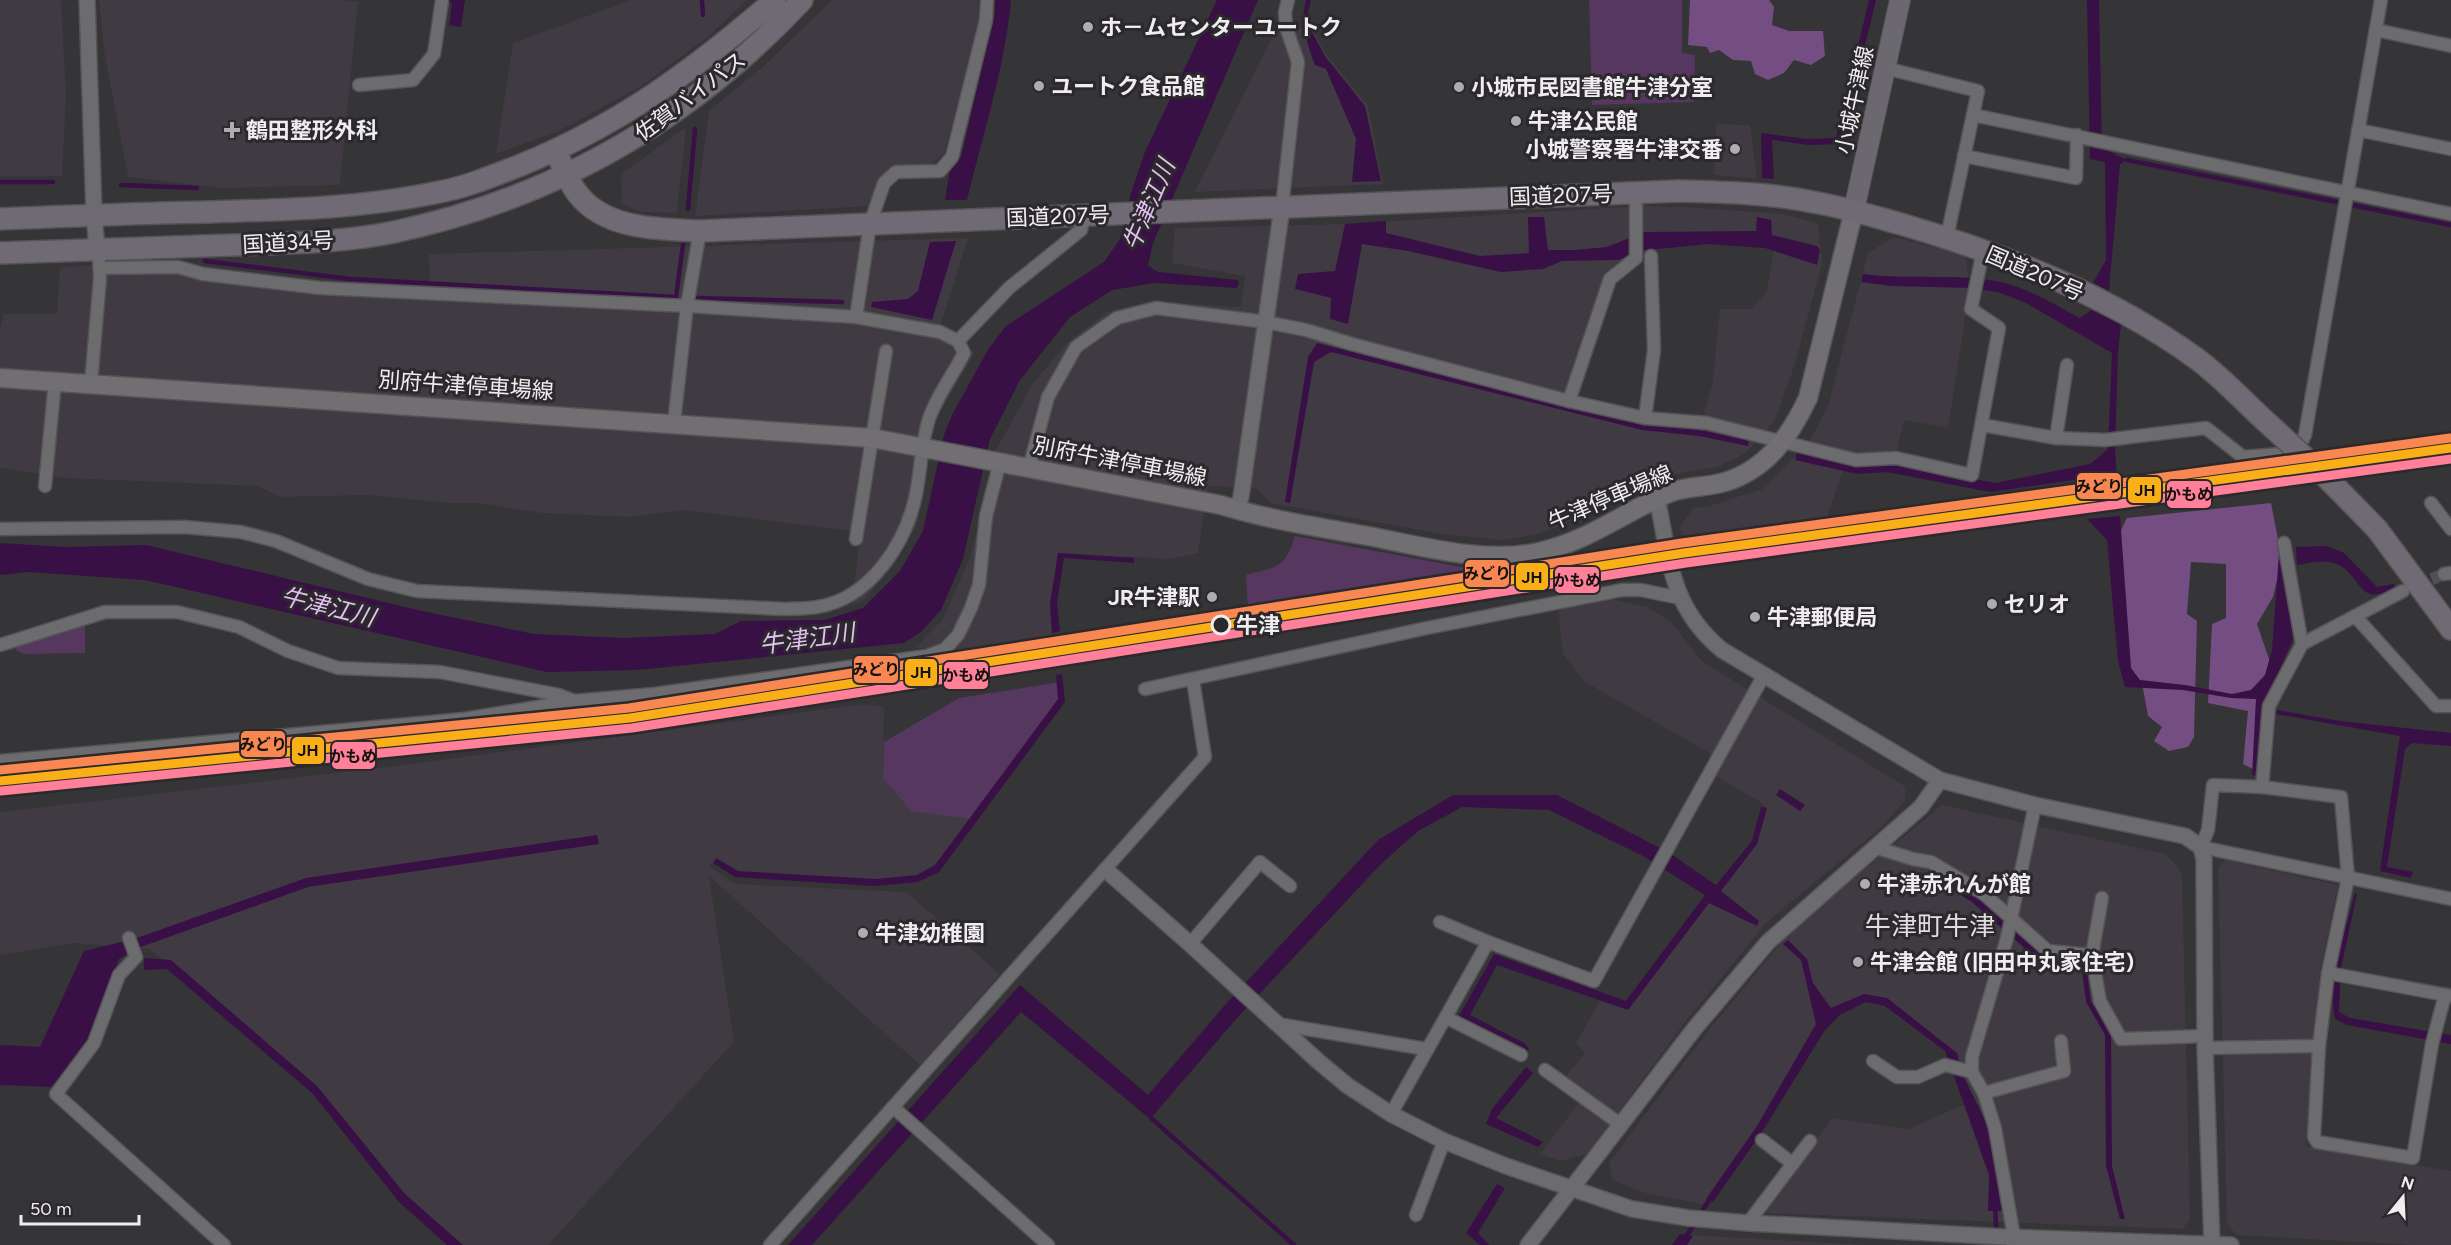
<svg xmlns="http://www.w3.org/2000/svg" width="2451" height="1245" viewBox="0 0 2451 1245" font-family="Figtree,'Noto Sans JP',sans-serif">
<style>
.built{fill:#403a43;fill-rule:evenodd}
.green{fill:#553760}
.forest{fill:#744d83}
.water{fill:#391045}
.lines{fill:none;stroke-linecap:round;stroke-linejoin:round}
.stream{stroke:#391045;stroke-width:4.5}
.minor-tunnel{stroke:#515052;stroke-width:12;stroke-dasharray:12 6;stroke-linecap:butt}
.minor-casing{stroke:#545355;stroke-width:15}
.tertiary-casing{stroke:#545355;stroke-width:18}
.secondary-casing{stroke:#545355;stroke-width:21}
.primary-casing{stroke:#545355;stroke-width:22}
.trunk-casing{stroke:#545355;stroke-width:24}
.minor{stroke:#6c6b6d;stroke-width:12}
.tertiary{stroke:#6c6b6d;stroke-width:15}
.secondary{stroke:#716f72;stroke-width:18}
.primary{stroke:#6c6870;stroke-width:20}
.trunk{stroke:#706a74;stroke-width:21}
.trunk-bridge-casing{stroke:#545355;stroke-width:24;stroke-linecap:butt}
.trunk-bridge{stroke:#706a74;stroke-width:21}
.rail-1-casing{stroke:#2c292d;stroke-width:14}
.rail-2-casing{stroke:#2c292d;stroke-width:14}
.rail-3-casing{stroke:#2c292d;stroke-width:14}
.rail-1{stroke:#faaf18;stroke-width:9}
.rail-2{stroke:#ff8098;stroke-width:9}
.rail-3{stroke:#f88751;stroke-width:9}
.poi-dot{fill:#aeacaf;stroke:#2c292d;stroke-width:2}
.stop-dot{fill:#2c292d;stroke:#efedf0;stroke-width:3}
.labels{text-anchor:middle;stroke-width:6;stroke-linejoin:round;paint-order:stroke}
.poi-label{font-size:22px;font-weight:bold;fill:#efedf0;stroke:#2c292d;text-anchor:start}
.street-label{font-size:22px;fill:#efedf0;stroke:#2c292d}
.stop-label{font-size:22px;font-weight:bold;fill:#efedf0;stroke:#2c292d;text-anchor:start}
.water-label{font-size:24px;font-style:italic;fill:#e5bff4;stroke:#2c292d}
.quarter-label{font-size:26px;fill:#e0dce1;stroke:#2c292d}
.line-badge{stroke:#2c292d;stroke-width:2}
.pale-badge-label{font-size:16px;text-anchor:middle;font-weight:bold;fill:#111}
</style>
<rect width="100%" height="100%" fill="#353436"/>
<!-- built -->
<g class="built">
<polygon points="0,0 61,0 66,95 62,176 0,176"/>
<polygon points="99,0 344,0 358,2 340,185 223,188 128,177 104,50"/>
<polygon points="631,0 747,0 710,35 643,85 559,131 496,154 513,43"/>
<polygon points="832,0 978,0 978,25 944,154 931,164 896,168 871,206 695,216 709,111 765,65"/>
<polygon points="1279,24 1313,30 1326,54 1368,106 1383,184 1195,192"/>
<polygon points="1716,124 1750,125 1757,179 1714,175"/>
<polygon points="686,127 677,213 641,212 622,204 621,174"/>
<path d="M1640,206L1687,207L1782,214L1818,223L1822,264L1794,367L1775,420L1746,453L1717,467L1653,478L1562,525L1535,535L1503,540L1442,534L1270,503L1257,488L1208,486L1198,553L1169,559L1058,553L1050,604L1052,633L1048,641L978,650L915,648L943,619L970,557L996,450L1033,383L1069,341L1107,312L1152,301L1241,307L1245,276L1172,263L1175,228L1345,224ZM1642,242L1774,246L1767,291L1751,309H1720L1713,381L1698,433L1640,428L1570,410L1613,281Z"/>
<polygon points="1894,237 1965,255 1970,288 1948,428 1904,420 1893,468 1844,468 1825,522 1686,548 1680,527 1693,508 1709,506 1762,489 1808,444 1828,406 1868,253"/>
<polygon points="968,238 940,327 975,352 934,423 917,525 894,565 863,601 851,606 861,532 684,510 630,517 542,513 478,503 448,503 367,495 281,497 257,486 67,478 0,468 0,329 4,314 57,314 60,267 180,262 244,275 430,289 429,254"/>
<polygon points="1611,599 1647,607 1670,621 1703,662 1906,787 1905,800 1883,826 1766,923 1686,1021 1587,1154 1560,1161 1540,1154 1584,1096 1563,1080 1585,1053 1576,1043 1601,999 1627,1004 1756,842 1765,805 1706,770 1713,755 1585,682 1563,654 1558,608"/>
<polygon points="863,704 884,707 883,778 970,819 937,868 918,879 873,884 736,875 715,861 709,866 736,884 906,892 1000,974 920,1065 709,876 734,1042 548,1245 456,1245 401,1195 312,1088 150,949 75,943 0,955 0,812 396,766"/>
<polygon points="1942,805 2166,854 2182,873 2190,1219 2183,1229 1762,1213 1832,1118 1908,1129 1970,1102 1953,1053 1885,1002 1860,999 1830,1016 1707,1205 1645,1193 1612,1180 1609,1163 1704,1036 1785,938 1835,894"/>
<polygon points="2225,860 2338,885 2320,971 2306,1146 2451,1171 2451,1245 2412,1245 2237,1235 2227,1224 2218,869"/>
<polygon points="1691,1235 1868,1245 1685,1245"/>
</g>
<!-- green -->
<g class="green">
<polygon points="1589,0 1682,0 1682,53 1695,55 1694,102 1592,105"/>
<path d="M1295,536L1466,568L1465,574L1248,607L1246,575C1276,567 1285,569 1295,536Z"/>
<polygon points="85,623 85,653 24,654 16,650 18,645"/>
<polygon points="1060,682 1062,700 970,819 911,811 883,778 884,742 959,698"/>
</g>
<!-- forest -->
<g class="forest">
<polygon points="1690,0 1769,0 1774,7 1772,25 1789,31 1823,31 1825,56 1811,65 1794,60 1784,73 1768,80 1755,74 1751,61 1733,60 1719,50 1710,53 1707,47 1688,45"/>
<polygon points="2271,503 2282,560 2273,597 2257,624 2272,668 2261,700 2255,770 2243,764 2248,711 2208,703 2212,624 2226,618 2226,564 2191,562 2187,614 2197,621 2194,737 2188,747 2169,751 2154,741 2162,727 2148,716 2142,683 2125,668 2119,534 2127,518"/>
</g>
<!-- water -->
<g class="water">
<polygon points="432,0 465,0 461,27 449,25 452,3"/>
<path d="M995,0H1011C1005,67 983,134 967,200H945L950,169L961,157L995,12Z"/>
<polygon points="1217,0 1258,0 1153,243 1148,266 1158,272 1238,280 1239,283 1237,288 1155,283 1112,290 1070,317 1020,380 990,439 963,559 941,610 921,632 904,643 637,670 547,672 145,580 29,572 0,575 0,543 65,547 146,545 422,611 534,634 624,638 715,634 741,621 824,620 863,608 900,571 923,531 944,435 952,415 989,348 1006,326 1104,262 1120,239 1131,193 1145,152"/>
<path d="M1306,0H1311L1308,12L1311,30L1325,56L1365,106L1381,181L1352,182L1356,139L1326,69L1315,65C1307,43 1300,23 1306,0Z"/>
<polygon points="1869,0 1876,0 1841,144 1809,145 1772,140 1774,179 1762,178 1761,133 1808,139 1836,138"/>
<polygon points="2087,0 2099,0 2102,148 2127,160 2120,164 2109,291 2093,283 2106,260 2105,162 2090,159"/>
<polygon points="1528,217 1544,217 1548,250 1575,250 1607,247 1644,232 1756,231 1757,217 1771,220 1772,235 1817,246 1820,250 1817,265 1765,248 1707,244 1639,251 1618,260 1562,261 1543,269 1501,272 1408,251 1362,244 1348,324 1330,319 1331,298 1295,289 1298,274 1335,271 1345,224 1386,221 1386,233 1480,256 1529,253"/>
<polygon points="956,241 932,320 871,307 872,302 908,299 918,291 930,242"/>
<path d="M1863,274C1908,280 1956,273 2001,282C2028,288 2055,305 2080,318L2091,310L2121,324L2118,353L2115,448L2117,483L2080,484L2074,480L1990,492L1887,472L1857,474L1795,460L1797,453L1857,466L1896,464L1996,483L2090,464L2108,449L2112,353L2026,303L1998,292L1970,288L1891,286L1861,282Z"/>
<polygon points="1317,343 1641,425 1699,430 1749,440 1748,446 1699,436 1642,430 1331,352 1314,362 1290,503 1285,502 1308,357"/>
<polygon points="2120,516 2131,668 2140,680 2185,685 2232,694 2251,690 2265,675 2272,650 2279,553 2284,551 2293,639 2263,708 2256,776 2252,775 2256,699 2231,698 2183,690 2125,687 2118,661 2107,540 2087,519"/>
<path d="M2327,546L2344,553L2377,587L2394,584L2395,587C2358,608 2364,579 2339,565C2326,558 2310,563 2297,565L2296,547Z"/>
<polygon points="1058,553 1134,558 1134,563 1064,558 1057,603 1060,631 1052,633 1050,604"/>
<polygon points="1062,674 1065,702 939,872 918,882 874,886 735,877 713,863 716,858 738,871 875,879 917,875 935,865 1058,699 1056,675"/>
<polygon points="2277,710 2340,721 2451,733 2451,746 2412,743 2405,749 2387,867 2413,872 2411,878 2380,871 2400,736 2276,714"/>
<polygon points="1780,789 1805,805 1800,811 1776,795"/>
<polygon points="1453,795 1557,795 1668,852 1716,885 1752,841 1761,807 1767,808 1757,844 1721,891 1759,921 1757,926 1709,903 1628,1010 1497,965 1470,1015 1526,1044 1529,1050 1521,1052 1459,1016 1494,954 1626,1001 1705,895 1643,856 1549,810 1462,807 1418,831 1380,865 1238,1017 1150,1119 1021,1012 812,1245 788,1245 1020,985 1148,1095 1225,1005 1378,840"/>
<polygon points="597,835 599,844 308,887 138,948 119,959 90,1040 54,1087 0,1085 0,1045 40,1047 84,951 134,939 306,878"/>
<polygon points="1932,871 1974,895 2049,961 2086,965 2091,1001 2111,1034 2112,1166 2125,1219 2120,1219 2106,1166 2105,1035 2086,1002 2082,971 2047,968 1972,902 1930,876"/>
<path d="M2355,893L2357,894L2341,968L2339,1012L2350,1018L2451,1035V1044L2347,1025L2335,1019C2327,985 2346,927 2355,893Z"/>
<polygon points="1788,940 1807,959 1813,983 1831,1008 1864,994 1887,998 1957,1053 1963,1075 1987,1124 1999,1175 2002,1211 1988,1211 1989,1175 1945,1051 1885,1006 1866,1002 1840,1015 1825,1030 1764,1129 1713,1202 1706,1199 1757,1126 1816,1024 1801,960 1783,944"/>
<polygon points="144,958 171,960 317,1086 405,1194 463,1245 447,1245 399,1202 312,1093 167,969 144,970"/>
<polygon points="1526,1067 1533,1073 1496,1118 1543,1142 1538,1147 1486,1124 1492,1109"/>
<polygon points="1497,1184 1505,1188 1478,1233 1489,1245 1480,1245 1466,1233"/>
<polygon points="1680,1234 1693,1236 1687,1245 1672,1245"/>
</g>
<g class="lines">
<!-- stream -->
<g class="stream">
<polyline points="702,0 703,15"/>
<polyline points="2127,160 2451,225"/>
<polyline points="0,182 53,182"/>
<polyline points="121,185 197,188"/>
<polyline points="688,209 695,129"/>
<polyline points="205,261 350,279 676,297 683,245"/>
<polyline points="698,298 842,302"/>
<polyline points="1151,1118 1294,1245"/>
<polyline points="1995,1206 1997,1245"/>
<polyline points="1699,1216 1709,1200"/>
<polyline points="1687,1235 1695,1223"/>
</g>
<!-- minor-tunnel -->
<polyline class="minor-tunnel" points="2415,586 2444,574"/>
<defs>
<g id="minor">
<polyline points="2376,30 2451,46"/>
<polyline points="1885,68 1978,91 1947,237"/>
<polyline points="359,85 413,80 434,54 442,0"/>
<polyline points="1973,115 2451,214"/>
<polyline points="2358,130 2451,149"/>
<polyline points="1964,156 2076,178 2077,135"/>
<polyline points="1282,207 1298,62 1286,27 1285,12 1288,0"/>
<polyline points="856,317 870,224 884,183 896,172 940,171 952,157 986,20 987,0"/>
<polyline points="958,341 1009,288 1081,230 1084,215"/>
<polyline points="91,383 100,278 99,260"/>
<polyline points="1569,401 1610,279 1636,258 1636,192"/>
<polyline points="1645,418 1654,350 1651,256"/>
<polyline points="674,423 687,306 700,231"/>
<polyline points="1982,425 2056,438 2105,440 2206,428 2243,457 2296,453 2305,435 2381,0"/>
<polyline points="2056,438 2067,365"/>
<polyline points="1029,468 1048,397 1076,347 1117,318 1156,308 1266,322 1306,330 1352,344 1569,401 1645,418 1707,423 1856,460 1896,458 1972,475 1999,328 1971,309 1983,251"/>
<polyline points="45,486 55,381"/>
<polyline points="2431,503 2451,529"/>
<path d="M0,529L184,527L241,532L276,541L368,579L417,591L785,609C796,608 807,609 817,607C870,599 906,543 916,494C921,469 921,446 928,422C935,398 953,375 964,353L958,341L940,332L856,317L687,306L320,288L203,274L178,267L100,268"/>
<polyline points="856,539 886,351"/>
<polyline points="2284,543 2302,644"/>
<polyline points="2444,574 2451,573"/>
<polyline points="2403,591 2302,644 2269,706 2262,787 2213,785 2208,830 2201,847 2451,899"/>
<polyline points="2355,616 2436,706 2451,706"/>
<polyline points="0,645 105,612 177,612 239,627 288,651 338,668 440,672 559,695 572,700"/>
<polyline points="1145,689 1427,628 1622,590 1641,590 1680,598"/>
<polyline points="0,761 464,719 573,701 654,694 927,656 945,649 958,635 971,608 979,585 986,516 1000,462"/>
<polyline points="2262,787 2341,797 2348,878 2328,973 2319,1046 2314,1137 2317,1142 2413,1158 2432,1044 2445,995"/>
<polyline points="1874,847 1913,859 1931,862 1984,894 2048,951 2092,955"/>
<polyline points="2102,898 2092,955 2100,1001 2121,1039 2204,1036"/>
<polyline points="1440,922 1488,942"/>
<polyline points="129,938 136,957 119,975 94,1043 56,1094 224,1245"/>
<polyline points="1190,944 1260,862 1290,886"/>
<polyline points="2328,973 2451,996"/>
<polyline points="1447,1018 1521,1055"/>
<polyline points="1277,1024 1426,1049"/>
<polyline points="2205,1048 2319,1046"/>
<polyline points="1873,1061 1897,1077 1918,1077 1945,1065 1972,1072"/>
<polyline points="1545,1070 1620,1124"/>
<polyline points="1984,1093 2064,1071 2061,1041"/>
<polyline points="893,1107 1048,1245"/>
<polyline points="1391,1114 1488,942 1594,981 1764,675"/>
<polyline points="1762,1140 1793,1164"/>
<polyline points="1416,1215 1444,1141"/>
<polyline points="1748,1223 1810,1141"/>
<polyline points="770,1245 1205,757 1193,680"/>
<polyline points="2013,1245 2014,1237 1995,1128 1984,1093 1972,1072 1972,1057 2007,938 2035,805"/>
</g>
<g id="tertiary">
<polyline points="87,0 94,214 97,250"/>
<path d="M1657,498C1670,560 1670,607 1722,650L1940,780L2035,805L2185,836L2201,847L2204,859L2205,1048L2212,1244"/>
<polyline points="1237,510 1241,497 1282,207"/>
<polyline points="1106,870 1190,944 1319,1062 1348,1086 1391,1114 1444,1141 1506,1166 1632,1209 1688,1218 1748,1223 2005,1237 2231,1245"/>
<polyline points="1528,1245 1695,1028 1768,942 1921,807 1940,780"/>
</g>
<path id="secondary" d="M0,378L872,438L1221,505C1269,520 1319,527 1368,536C1421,546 1480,563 1534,553C1572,546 1605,526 1638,508C1651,502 1662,495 1675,491C1691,486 1708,487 1725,482C1767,469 1790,436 1808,398L1854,210"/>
<polyline id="primary" points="1854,210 1900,0"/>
<g id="trunk">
<path d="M556,151C563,168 571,189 585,202C615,230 662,229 700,231L1678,191C1723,192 1769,193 1813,202C1843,207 1872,216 1901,224C2004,254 2109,295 2197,359C2224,379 2248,406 2274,429"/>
<path d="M0,219C70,216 139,213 209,212C286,210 363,208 439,192C467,187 495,175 521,165C621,124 694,70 775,0"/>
<path d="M0,253C77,251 154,248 232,245C286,243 341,243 394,232C554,198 691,119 802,0"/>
<polyline points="2377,529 2451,629"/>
</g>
</defs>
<!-- minor casing -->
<use href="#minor" class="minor-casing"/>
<!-- tertiary casing -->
<use href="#tertiary" class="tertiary-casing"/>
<!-- secondary casing -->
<use href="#secondary" class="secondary-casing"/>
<!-- primary casing -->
<use href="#primary" class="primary-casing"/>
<!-- trunk casing -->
<use href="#trunk" class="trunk-casing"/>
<!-- minor -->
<use href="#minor" class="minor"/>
<!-- tertiary -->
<use href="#tertiary" class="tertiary"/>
<!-- secondary -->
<use href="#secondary" class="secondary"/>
<!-- primary -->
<use href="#primary" class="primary"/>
<!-- trunk -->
<use href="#trunk" class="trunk"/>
<defs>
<polyline id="trunk-bridge" points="2274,429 2327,478 2377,529"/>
</defs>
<!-- trunk-bridge casing -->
<use href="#trunk-bridge" class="trunk-bridge-casing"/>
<!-- trunk-bridge -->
<use href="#trunk-bridge" class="trunk-bridge"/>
<defs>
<polyline id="rail-1" points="0,781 630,718 1684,553 2451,448"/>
<polyline id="rail-2" points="1,791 632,728 1686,563 2451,459"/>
<polyline id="rail-3" points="0,770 629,708 1682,543 2450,438"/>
</defs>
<!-- rail-1 casing -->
<use href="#rail-1" class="rail-1-casing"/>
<!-- rail-2 casing -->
<use href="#rail-2" class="rail-2-casing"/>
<!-- rail-3 casing -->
<use href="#rail-3" class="rail-3-casing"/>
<!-- rail-1 -->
<use href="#rail-1" class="rail-1"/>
<!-- rail-2 -->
<use href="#rail-2" class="rail-2"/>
<!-- rail-3 -->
<use href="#rail-3" class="rail-3"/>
</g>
<!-- markers -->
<g class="poi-dot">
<circle cx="1088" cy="27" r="6"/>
<circle cx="1039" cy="86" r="6"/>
<circle cx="1459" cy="87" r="6"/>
<circle cx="1516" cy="121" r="6"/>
<path d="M229 121h6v6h6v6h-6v6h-6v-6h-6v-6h6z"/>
<circle cx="1735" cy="149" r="6"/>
<circle cx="1212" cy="597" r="6"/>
<circle cx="1992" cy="604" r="6"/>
<circle cx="1755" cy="617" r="6"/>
<circle cx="1865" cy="884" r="6"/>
<circle cx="863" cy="933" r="6"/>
<circle cx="1858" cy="962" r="6"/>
</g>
<circle class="stop-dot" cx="1221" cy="625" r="9"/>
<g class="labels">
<!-- poi labels -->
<g class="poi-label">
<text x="1100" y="35">ホ－ムセンターユートク</text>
<text x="1051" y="94">ユートク食品館</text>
<text x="1471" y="95">小城市民図書館牛津分室</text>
<text x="1528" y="129">牛津公民館</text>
<text x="246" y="138">鶴田整形外科</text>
<text x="1723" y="157" text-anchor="end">小城警察署牛津交番</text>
<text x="1200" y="605" text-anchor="end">JR牛津駅</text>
<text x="2004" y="612">セリオ</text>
<text x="1767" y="625">牛津郵便局</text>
<text x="1877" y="892">牛津赤れんが館</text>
<text x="875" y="941">牛津幼稚園</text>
<text x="1870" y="970">牛津会館 (旧田中丸家住宅)</text>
</g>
<!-- street labels -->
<g class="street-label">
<text transform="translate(690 96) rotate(-37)" y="8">佐賀バイパス</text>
<text transform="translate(1854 100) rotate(-78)" y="8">小城牛津線</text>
<text transform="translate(1561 195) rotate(-2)" y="8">国道207号</text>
<text transform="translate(1058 216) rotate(-2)" y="8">国道207号</text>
<text transform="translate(288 242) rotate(-3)" y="8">国道34号</text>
<text transform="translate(2035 273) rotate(23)" y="8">国道207号</text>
<text transform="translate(466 385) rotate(4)" y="8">別府牛津停車場線</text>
<text transform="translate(1120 461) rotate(11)" y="8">別府牛津停車場線</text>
<text transform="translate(1610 497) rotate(-23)" y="8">牛津停車場線</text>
</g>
<!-- stop labels -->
<g class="stop-label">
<text x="1236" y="633">牛津</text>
</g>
<!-- water labels -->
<g class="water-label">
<text transform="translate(1149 205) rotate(-67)" y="8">牛津江川</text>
<text transform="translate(328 607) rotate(14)" y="8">牛津江川</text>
<text transform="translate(807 639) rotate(-8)" y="8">牛津江川</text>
</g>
<!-- quarter labels -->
<g class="quarter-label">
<text x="1930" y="935">牛津町牛津</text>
</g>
</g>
<g class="line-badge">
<rect x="2076" y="472" width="46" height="28" rx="6" fill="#f88751"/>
<rect x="2127" y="476" width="35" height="28" rx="6" fill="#faaf18"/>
<rect x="2166" y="480" width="46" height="29" rx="6" fill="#ff8098"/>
<rect x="1464" y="559" width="46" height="29" rx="6" fill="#f88751"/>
<rect x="1515" y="562" width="34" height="29" rx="6" fill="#faaf18"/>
<rect x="1554" y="566" width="46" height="28" rx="6" fill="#ff8098"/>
<rect x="853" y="655" width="46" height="29" rx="6" fill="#f88751"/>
<rect x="904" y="658" width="34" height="29" rx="6" fill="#faaf18"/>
<rect x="943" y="661" width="46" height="29" rx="6" fill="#ff8098"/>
<rect x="240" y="730" width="46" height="28" rx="6" fill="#f88751"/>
<rect x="291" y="736" width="34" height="29" rx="6" fill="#faaf18"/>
<rect x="331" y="741" width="45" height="29" rx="6" fill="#ff8098"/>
</g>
<g class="pale-badge-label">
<text x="2099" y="492">みどり</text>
<text x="2145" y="496">JH</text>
<text x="2189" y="500">かもめ</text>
<text x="1487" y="579">みどり</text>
<text x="1532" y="583">JH</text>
<text x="1577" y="586">かもめ</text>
<text x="876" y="675">みどり</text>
<text x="921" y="678">JH</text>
<text x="966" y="681">かもめ</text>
<text x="263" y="750">みどり</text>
<text x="308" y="756">JH</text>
<text x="353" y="762">かもめ</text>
</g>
<!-- north arrow -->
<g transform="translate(2403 1197) rotate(18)" stroke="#2c292d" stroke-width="4.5" paint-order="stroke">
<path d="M0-4.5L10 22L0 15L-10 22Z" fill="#efedf0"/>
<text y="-9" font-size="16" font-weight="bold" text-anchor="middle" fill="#efedf0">N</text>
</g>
<!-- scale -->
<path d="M21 1215v9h118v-9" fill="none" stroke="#efedf0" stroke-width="3"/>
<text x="30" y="1215" font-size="18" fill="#efedf0" stroke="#2c292d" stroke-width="4.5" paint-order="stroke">50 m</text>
</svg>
